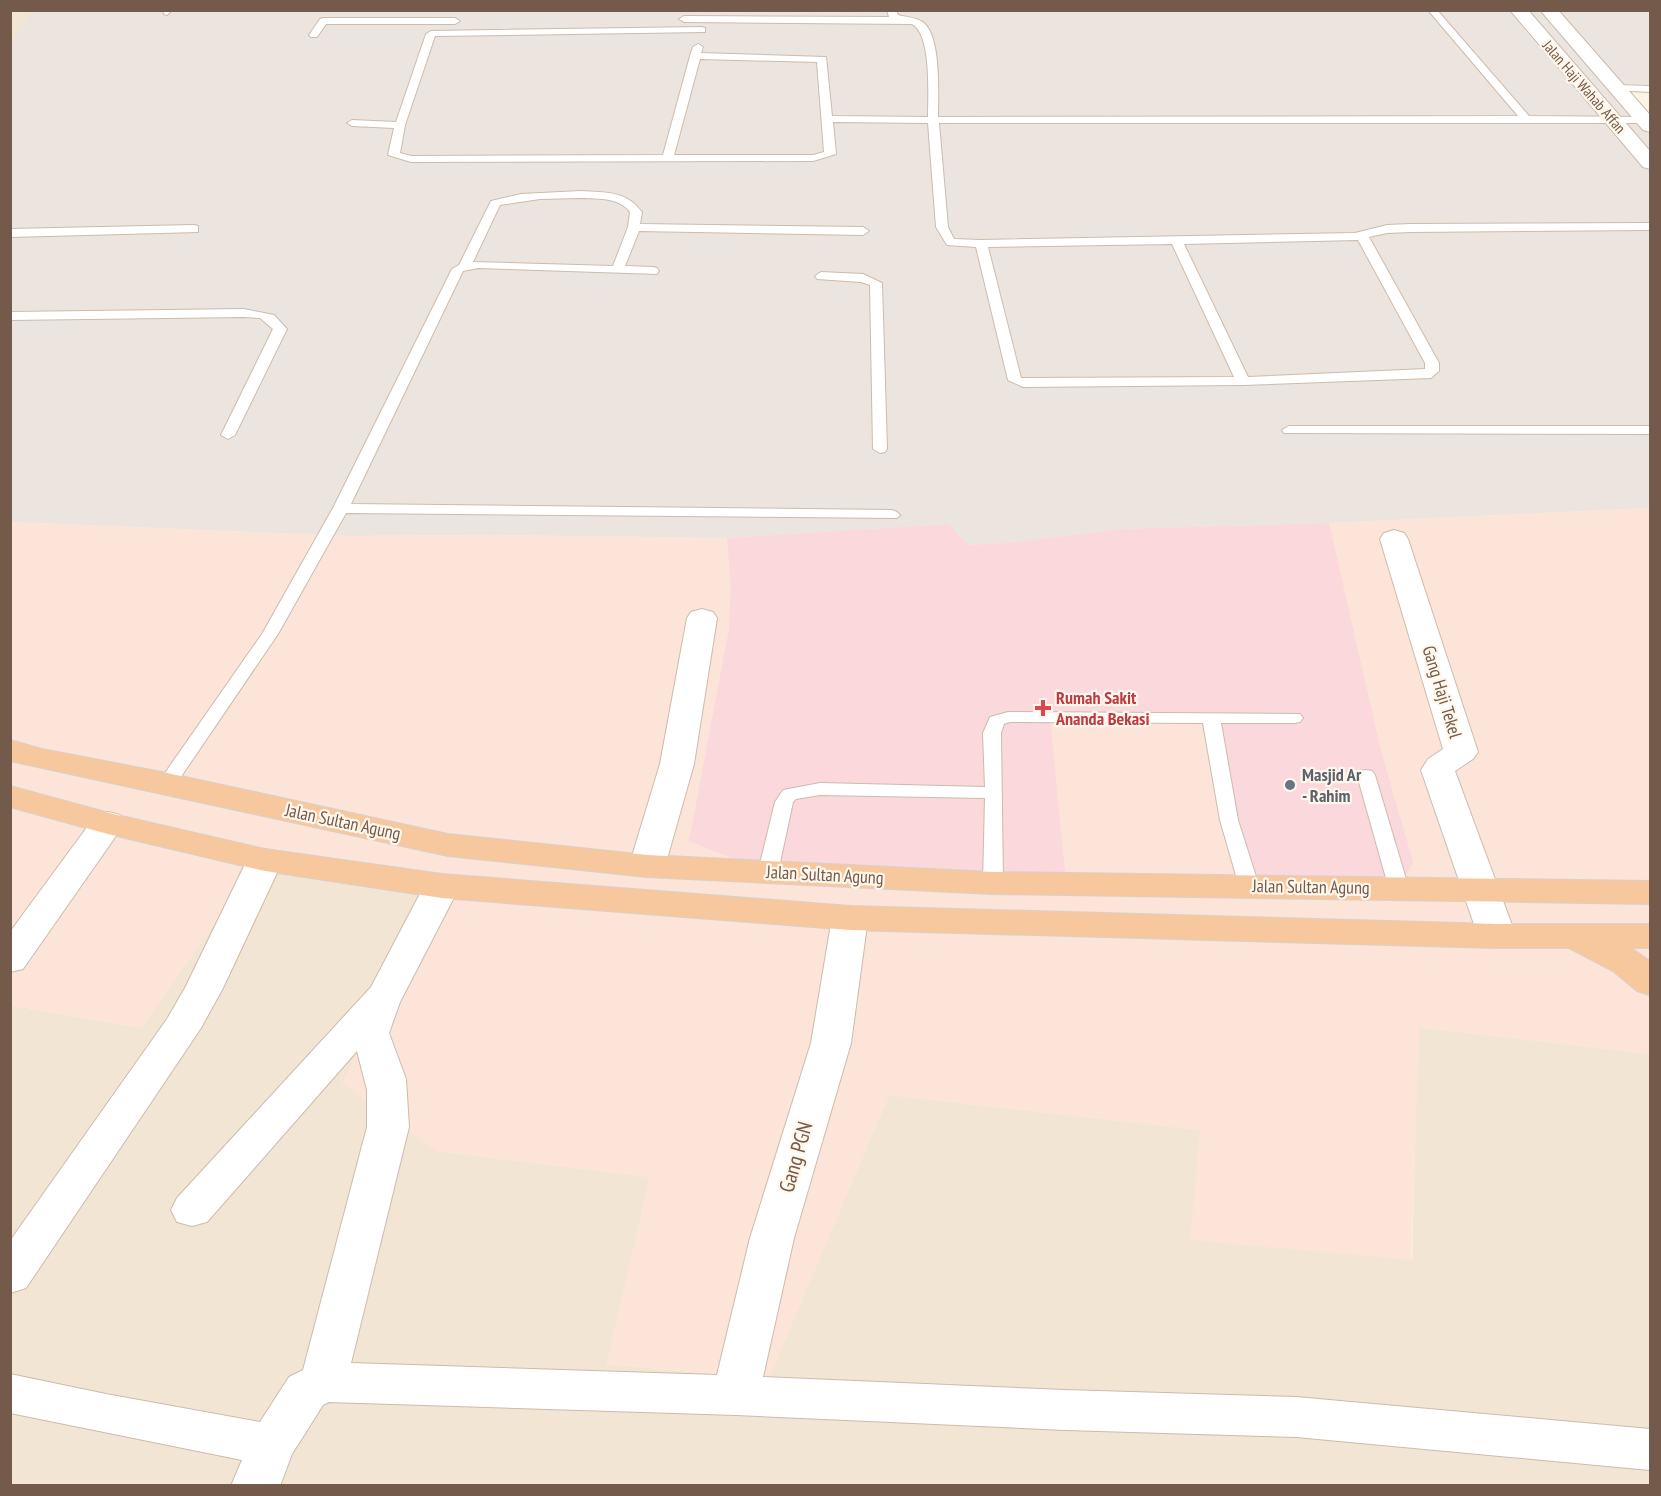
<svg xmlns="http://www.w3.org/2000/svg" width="1661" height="1496" viewBox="0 0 1661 1496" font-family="'PT Sans Narrow',sans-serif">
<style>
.residential{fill:#f3e5d3}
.commercial{fill:#fce4d8}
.industrial{fill:#ece5df}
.medical{fill:#fad8db}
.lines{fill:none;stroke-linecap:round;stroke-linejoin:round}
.service-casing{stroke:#cdbbab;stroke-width:2}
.minor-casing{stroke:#cdbbab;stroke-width:2}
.tertiary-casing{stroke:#cdbbab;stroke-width:2}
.trunk-casing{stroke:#d8d1cc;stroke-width:2}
.service{fill:#fff;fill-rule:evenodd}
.minor{fill:#fff;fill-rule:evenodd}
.tertiary{fill:#fff;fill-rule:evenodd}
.trunk{fill:#f7c79d;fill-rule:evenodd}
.health-dot{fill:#e0444e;stroke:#fff7eb;stroke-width:2}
.worship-dot{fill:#6b7280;stroke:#fff7eb;stroke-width:2}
.labels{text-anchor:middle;stroke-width:4.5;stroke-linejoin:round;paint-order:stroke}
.far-street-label{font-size:15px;fill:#745a4a;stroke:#fff7eb}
.street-label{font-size:18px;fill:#745a4a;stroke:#fff7eb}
.health-label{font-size:18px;font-weight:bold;fill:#be3a42;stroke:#fff7eb;text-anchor:start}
.worship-label{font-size:18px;font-weight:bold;fill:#5b616d;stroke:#fff7eb;text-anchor:start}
.near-street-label{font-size:21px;fill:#745a4a;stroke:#fff7eb}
</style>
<rect width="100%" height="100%" fill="#fcf3e5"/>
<!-- residential -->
<g class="residential">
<polygon points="11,11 33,11 11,46"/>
<polygon points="259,860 442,886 437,1151 650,1177 607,1364 768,1379 889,1095 1201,1130 1412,1259 1418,1027 1650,1054 1650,1485 11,1485 10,1005 141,1028"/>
</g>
<!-- commercial -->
<polygon class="commercial" points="1650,508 1650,1054 1419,1027 1411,1260 1190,1240 1200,1130 889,1095 769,1379 607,1364 650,1177 437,1151 342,1083 442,887 259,860 141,1028 11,1005 11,522 349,536 494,535 727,538 949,524 968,545 1006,543 1123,529 1329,523"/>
<!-- industrial -->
<polygon class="industrial" points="33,10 1650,11 1650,85 1620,84 1650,119 1650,508 1329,523 1123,529 1006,543 968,545 949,524 727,538 494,535 349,536 11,522 10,46"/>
<!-- medical -->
<polygon class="medical" points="1329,523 1381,751 1413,862 1399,889 1249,886 1211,719 1050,718 1066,883 768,872 689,841 729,629 731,587 727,538 949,524 968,545 1006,543 1123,529"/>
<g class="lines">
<defs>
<g id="service">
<polygon points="163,10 172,10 167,15 164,14"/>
<path d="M887,10H896L898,15C905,17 914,17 921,21C942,32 938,96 938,117L1518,116L1428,10H1437L1529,116L1644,117L1649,120L1644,123H939L948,227L954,239L981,240L1355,233L1387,225L1410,224L1650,223V230L1410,232L1387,233L1369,237L1439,363V371L1431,378L1243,385L1023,387L1008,380L976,247L947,245L936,227L928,123L833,122L836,154L813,161L411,162L388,155L394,128L352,126L347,123L352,120L396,122L426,34L431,31L702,27L705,28V32L435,36L405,125L400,153L411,156L663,155L690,56L693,47L698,44L703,47L701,53L826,57L832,116L928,117C928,95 932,35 912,24L684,22L679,19L684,16L889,17ZM700,59L817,62L824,152L813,155H674ZM1358,240L1425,363V369L1248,377L1184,244ZM1172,244L1234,377L1021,378L988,247Z"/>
<polygon points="323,18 455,18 460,21 455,24 326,24 317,37 311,37 309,35 320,19"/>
<polygon points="1616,85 1650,86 1650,92 1612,90 1612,86"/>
<path d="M581,191C607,193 625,190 642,212L640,224L863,227L869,231L863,235L639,231L625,266L653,267L657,268L659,271L657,274L478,268L463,271L351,504L892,510L897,512L900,515L897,518L346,513L278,634L174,787H160L158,783L262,634L333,508L452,269L459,265L491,201L521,194ZM581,198C599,199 619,197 630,212L628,227L613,266L473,262L500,205L540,199Z"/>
<polygon points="194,225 198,226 198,232 10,237 10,229"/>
<polygon points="821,272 863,274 882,283 887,449 885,452 880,453 873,449 870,285 861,282 817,279 815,276"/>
<polygon points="244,309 274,315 287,329 235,435 228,439 221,435 273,329 260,318 244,317 10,320 10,312"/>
<polygon points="1289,426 1650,426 1650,434 1284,433 1282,430"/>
<polygon points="1008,712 1300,714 1303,718 1300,722 1294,723 1221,723 1238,820 1259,886 1256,890 1249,892 1242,890 1239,886 1220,820 1203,723 1010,722 1004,724 1001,733 1003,883 1000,887 993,889 986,887 983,883 985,798 820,795 796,799 793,802 778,872 775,876 768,878 761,876 758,872 775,802 783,790 820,783 985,787 983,733 990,717"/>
<polygon points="1366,770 1372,771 1375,775 1409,889 1406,893 1399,895 1392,893 1389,889 1357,775 1360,771"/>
</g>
<g id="minor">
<polygon points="1394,530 1404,533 1408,539 1478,752 1473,759 1455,771 1516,936 1510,945 1497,948 1484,945 1478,936 1421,770 1428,759 1443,749 1380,539 1384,533"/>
<polygon points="702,609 713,612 717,618 694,764 665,866 660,874 647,877 634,874 629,866 660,764 687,618 691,612"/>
<polygon points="108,812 120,815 125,823 23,969 10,972 10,932 96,815"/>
<polygon points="265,849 278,852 283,860 223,988 201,1028 26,1288 10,1293 10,1241 167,1019 185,988 247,860 252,852"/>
<polygon points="442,874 455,878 460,886 400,1002 389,1033 406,1079 409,1127 351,1363 717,1375 750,1238 811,1043 832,918 837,910 850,906 863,910 868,918 851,1043 794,1238 763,1377 1065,1390 1296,1397 1650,1429 1650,1470 1296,1437 1065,1430 736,1415 329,1402 323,1405 292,1454 280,1486 231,1486 242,1460 10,1413 10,1374 106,1394 260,1422 289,1377 303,1370 367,1127 367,1090 357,1051 207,1222 192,1226 177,1222 171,1210 177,1198 371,987 424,886 429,878"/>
</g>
<g id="tertiary">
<polygon points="1510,10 1528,10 1650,151 1650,169 1643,167"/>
<polygon points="1540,10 1558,10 1650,115 1650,132 1643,130"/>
</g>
<g id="trunk">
<polygon points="10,740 42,749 167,773 448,834 647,855 993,872 1650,881 1650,904 993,894 647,877 448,856 10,761"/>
<polygon points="10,786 113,814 265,849 442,874 850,906 1497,924 1650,924 1650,948 1631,948 1650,961 1650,995 1637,991 1613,971 1569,948 1497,948 850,930 442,898 265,871 108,834 10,807"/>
</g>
</defs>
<!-- service casing -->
<use href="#service" class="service-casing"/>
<!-- minor casing -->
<use href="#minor" class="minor-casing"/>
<!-- tertiary casing -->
<use href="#tertiary" class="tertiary-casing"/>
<!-- trunk casing -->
<use href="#trunk" class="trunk-casing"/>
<!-- service -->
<use href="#service" class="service"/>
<!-- minor -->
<use href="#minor" class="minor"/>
<!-- tertiary -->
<use href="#tertiary" class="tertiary"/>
<!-- trunk -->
<use href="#trunk" class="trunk"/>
</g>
<!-- markers -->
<path class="health-dot" d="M1040 699h6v6h6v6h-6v6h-6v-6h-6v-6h6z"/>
<circle class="worship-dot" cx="1290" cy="785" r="6"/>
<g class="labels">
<!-- far-street labels -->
<g class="far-street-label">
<text transform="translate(1584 87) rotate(49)" y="5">Jalan Haji Wahab Affan</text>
</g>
<!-- street labels -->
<g class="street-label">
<text transform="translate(1442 692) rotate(73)" y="6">Gang Haji Tekel</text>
<text transform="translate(343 822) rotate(12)" y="6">Jalan Sultan Agung</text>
<text transform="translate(825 875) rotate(3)" y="6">Jalan Sultan Agung</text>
<text transform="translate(1311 887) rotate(1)" y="6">Jalan Sultan Agung</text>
</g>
<!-- health labels -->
<g class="health-label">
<text x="1056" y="704">Rumah Sakit<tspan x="1056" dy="21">Ananda Bekasi</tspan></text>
</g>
<!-- worship labels -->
<g class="worship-label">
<text x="1302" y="781">Masjid Ar<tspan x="1302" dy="21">- Rahim</tspan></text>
</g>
<!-- near-street labels -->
<g class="near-street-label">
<text transform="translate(796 1157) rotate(-74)" y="7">Gang PGN</text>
</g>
</g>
<!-- border -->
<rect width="1661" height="1496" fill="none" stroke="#745a4a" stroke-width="24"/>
</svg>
